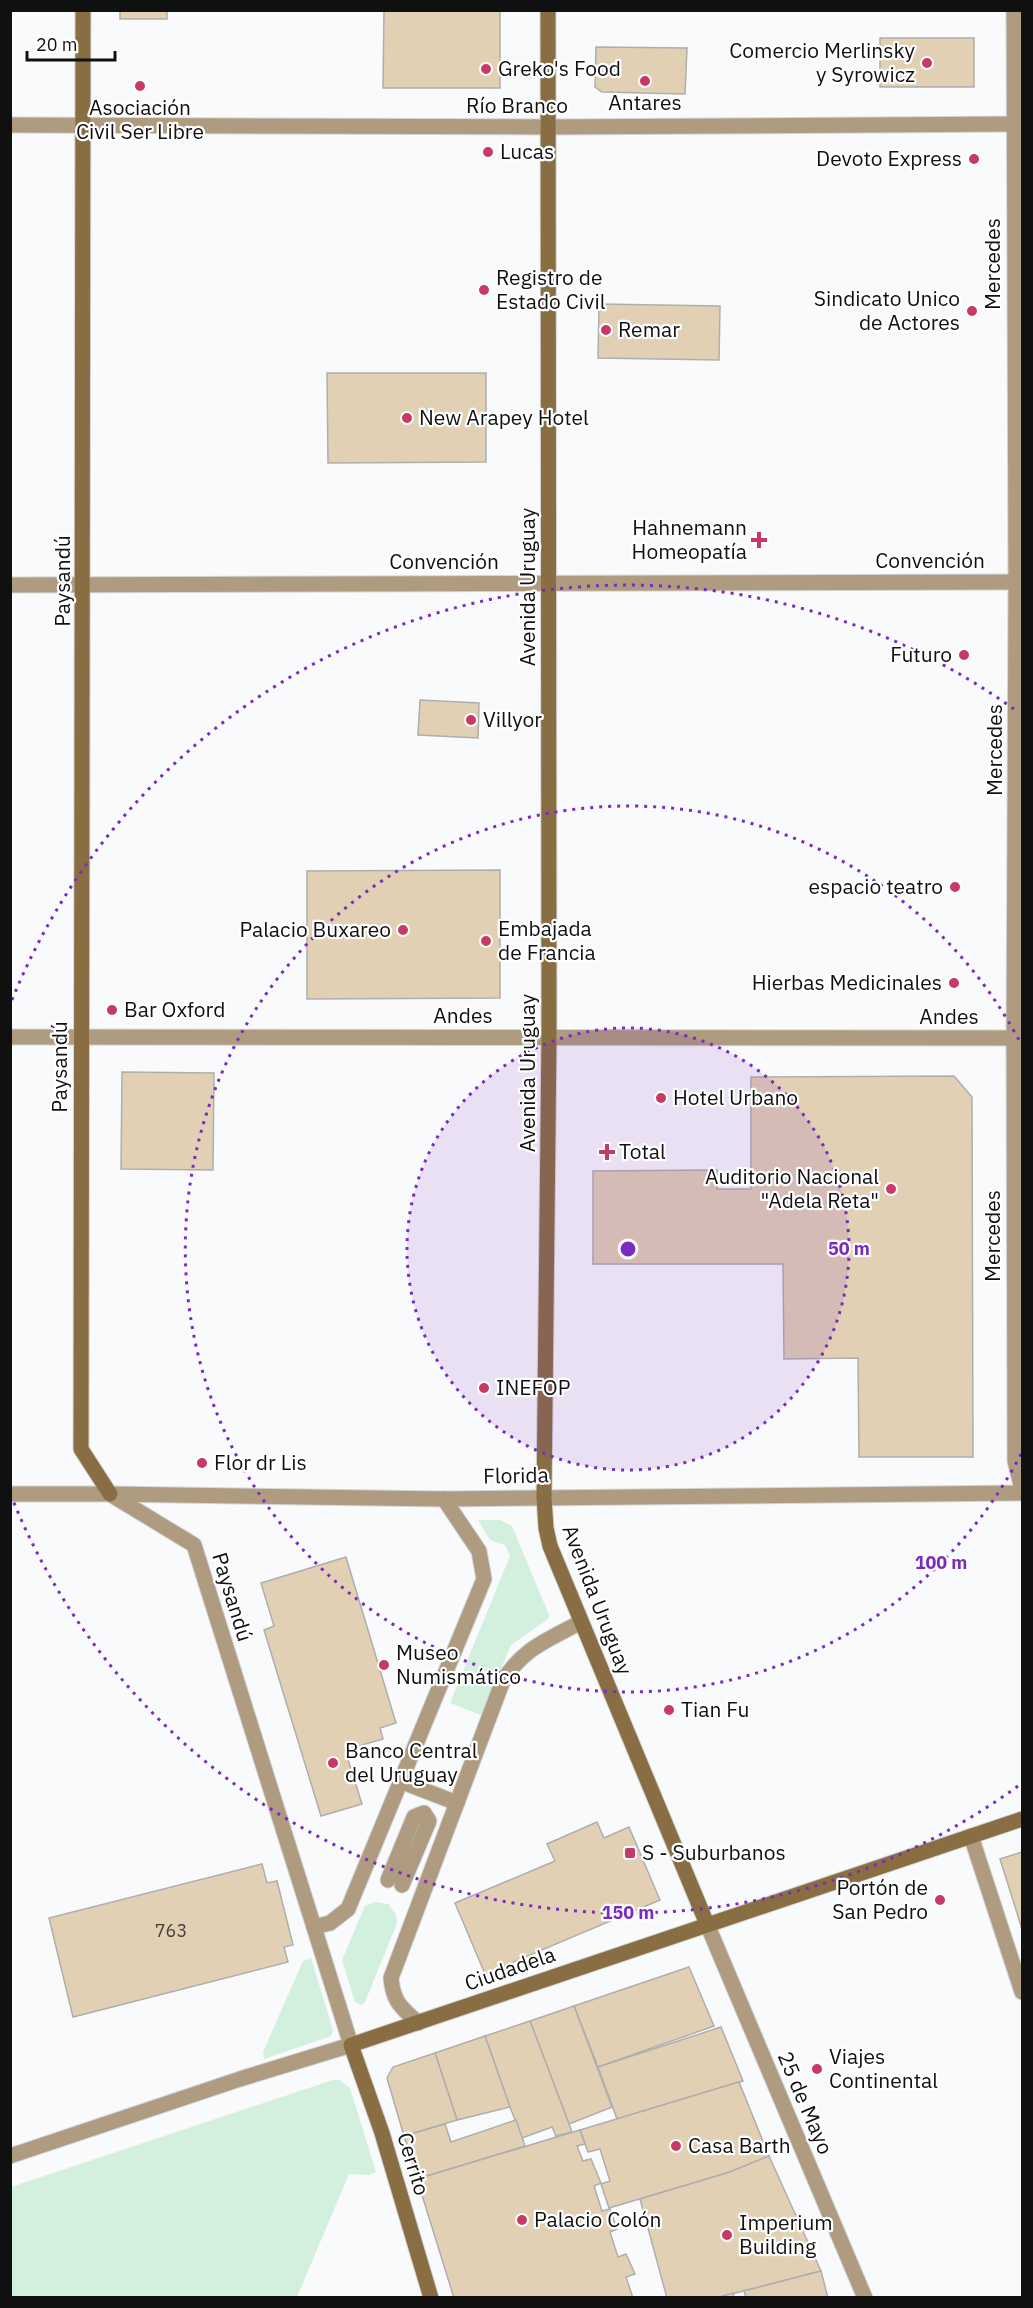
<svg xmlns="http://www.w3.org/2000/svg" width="1033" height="2308" viewBox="0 0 1033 2308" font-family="'IBM Plex Sans',sans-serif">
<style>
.green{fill:#d3efdd}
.building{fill:#e2d0b5;stroke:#afaead;stroke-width:1.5}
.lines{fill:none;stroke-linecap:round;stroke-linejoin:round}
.lane-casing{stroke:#d4d5d6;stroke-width:17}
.street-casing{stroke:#d4d5d6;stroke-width:17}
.secondary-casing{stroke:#d4d5d6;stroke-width:17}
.lane{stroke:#af9b7f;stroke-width:15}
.street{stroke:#af9b7f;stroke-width:15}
.secondary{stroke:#8a6e43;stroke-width:15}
.ring{fill:none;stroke:#7b2cbf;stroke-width:3;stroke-dasharray:3 6}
.poi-dot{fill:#c83a64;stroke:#fff;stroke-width:2}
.labels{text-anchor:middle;stroke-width:4.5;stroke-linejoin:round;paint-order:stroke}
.number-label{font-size:18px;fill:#44403a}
.poi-label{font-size:21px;fill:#101011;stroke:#fff;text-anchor:start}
.street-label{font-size:21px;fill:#101011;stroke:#fff}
.centre{fill:#7b2cbf;stroke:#fff;stroke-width:3}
.ring-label{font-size:18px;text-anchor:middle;font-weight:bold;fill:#7b2cbf;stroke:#fff;stroke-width:4.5;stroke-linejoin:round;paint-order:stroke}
</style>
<rect width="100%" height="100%" fill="#f9fafb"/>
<!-- green -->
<g class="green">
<polygon points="478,1520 500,1520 512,1526 549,1615 548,1619 511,1645 481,1715 450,1703 510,1556 505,1545 490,1540"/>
<polygon points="375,1902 388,1904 396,1915 397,1923 365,2002 362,2005 355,2002 342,1960 365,1906"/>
<polygon points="311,1958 333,2030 331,2036 264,2059 263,2052 303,1961"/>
<polygon points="333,2080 340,2080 350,2088 376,2172 369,2175 349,2174 297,2297 11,2297 11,2187"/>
</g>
<!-- building -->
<g class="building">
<rect x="120" y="10" width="47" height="9"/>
<polygon points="384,10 500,10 500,88 383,88"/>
<rect x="880" y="38" width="94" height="49"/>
<polygon points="596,47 687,48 685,94 602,92 595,87"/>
<polygon points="599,304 720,306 719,360 598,358"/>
<polygon points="327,373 486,373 486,462 328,463"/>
<polygon points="420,700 479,703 478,738 418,735"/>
<polygon points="500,870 500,998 307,999 307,871"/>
<polygon points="122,1072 214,1073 213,1170 121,1169"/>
<polygon points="954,1076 972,1097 973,1457 859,1457 858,1358 784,1359 783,1264 593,1264 593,1171 717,1170 717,1189 751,1189 751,1077"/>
<polygon points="346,1557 396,1723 380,1728 383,1739 345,1750 362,1804 321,1816 264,1630 274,1626 261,1583"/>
<polygon points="597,1822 604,1838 629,1827 660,1900 485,1974 455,1903 555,1861 547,1844"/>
<polygon points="1022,1852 1022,1929 1000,1859"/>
<polygon points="262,1864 267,1883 277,1881 293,1945 284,1947 288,1962 73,2017 49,1918"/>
<polygon points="689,1967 714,2026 598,2067 574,2006"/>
<polygon points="574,2006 612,2107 569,2124 530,2021"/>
<polygon points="530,2021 569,2124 572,2132 556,2136 552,2127 522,2138 510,2107 485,2036"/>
<polygon points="721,2027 743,2081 617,2119 598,2067"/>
<polygon points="485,2036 510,2107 457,2120 435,2053"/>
<polygon points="435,2053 457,2120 404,2136 387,2078 393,2067"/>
<polygon points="739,2082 769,2156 730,2172 609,2208 601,2184 610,2181 600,2149 588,2152 580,2130"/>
<polygon points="516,2120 525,2146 417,2179 404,2136 445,2124 451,2142"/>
<polygon points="580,2130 585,2144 577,2146 583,2161 591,2159 601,2183 594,2186 602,2211 610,2209 617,2229 610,2232 618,2257 626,2254 635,2274 626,2277 633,2298 454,2298 417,2179"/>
<polygon points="769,2156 821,2271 716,2298 667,2298 640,2199 730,2172"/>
<polygon points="821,2271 828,2298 746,2298 744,2291"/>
<polygon points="733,2293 734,2298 716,2298"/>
</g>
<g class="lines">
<defs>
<g id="lane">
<polyline points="400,1781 457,1803"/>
<polyline points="388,1880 414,1817 424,1813 429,1821 402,1885"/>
<polyline points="314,1927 330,1923 348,1909 484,1579 479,1551 444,1499"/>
<path d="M418,2023C401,2007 393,2002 391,1978L502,1683C521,1649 548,1640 581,1622"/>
</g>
<g id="street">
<polyline points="1014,10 1016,582 1014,1038 1015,1461 1022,1489"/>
<polyline points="10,125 548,127 1022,124"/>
<polyline points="10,585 1022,582"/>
<polyline points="10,1037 1022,1038"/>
<polyline points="10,1494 110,1494 444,1499 1022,1493"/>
<polyline points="971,1836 1022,1992"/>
<polyline points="707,1924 865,2298"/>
<polyline points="10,2156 240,2079 351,2045 194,1545 110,1494"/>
</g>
<g id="secondary">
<polyline points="83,10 81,1449 110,1494"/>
<polyline points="548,10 549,1037 544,1497 546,1528 550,1546 707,1924"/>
<polyline points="431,2298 382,2133 351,2045 1022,1819"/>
</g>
</defs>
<!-- lane casing -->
<use href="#lane" class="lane-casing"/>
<!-- street casing -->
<use href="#street" class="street-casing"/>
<!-- secondary casing -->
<use href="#secondary" class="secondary-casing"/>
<!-- lane -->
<use href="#lane" class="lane"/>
<!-- street -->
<use href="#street" class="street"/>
<!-- secondary -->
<use href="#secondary" class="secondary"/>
</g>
<!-- distance rings -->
<circle cx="628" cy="1249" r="221" fill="#7b2cbf" fill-opacity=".12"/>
<g class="ring">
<circle cx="628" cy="1249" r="221"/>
<path d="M1021 1454A443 443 0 1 1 1021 1044"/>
<path d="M1018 1786A664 664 0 0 1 12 1498M12 1000A664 664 0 0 1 1018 712"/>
</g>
<!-- markers -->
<g class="poi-dot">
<circle cx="927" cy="63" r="6"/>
<circle cx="486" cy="69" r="6"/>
<circle cx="645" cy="81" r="6"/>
<circle cx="140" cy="86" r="6"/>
<circle cx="488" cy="152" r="6"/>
<circle cx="974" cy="159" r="6"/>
<circle cx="484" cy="290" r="6"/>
<circle cx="972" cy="311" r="6"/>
<circle cx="606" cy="330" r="6"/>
<circle cx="407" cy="418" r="6"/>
<path d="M756 531h6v6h6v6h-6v6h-6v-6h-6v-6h6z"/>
<circle cx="964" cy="655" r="6"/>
<circle cx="471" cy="720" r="6"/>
<circle cx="955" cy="887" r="6"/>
<circle cx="403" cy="930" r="6"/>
<circle cx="486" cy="941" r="6"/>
<circle cx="954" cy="983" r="6"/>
<circle cx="112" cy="1010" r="6"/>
<circle cx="661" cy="1098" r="6"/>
<path d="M604 1143h6v6h6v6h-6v6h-6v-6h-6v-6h6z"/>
<circle cx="891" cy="1189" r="6"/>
<circle cx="484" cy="1388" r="6"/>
<circle cx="202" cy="1463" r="6"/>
<circle cx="384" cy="1665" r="6"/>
<circle cx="669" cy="1710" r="6"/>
<circle cx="333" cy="1763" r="6"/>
<rect x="624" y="1847" width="12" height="12" rx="3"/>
<circle cx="940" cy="1900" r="6"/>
<circle cx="817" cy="2069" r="6"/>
<circle cx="676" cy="2146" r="6"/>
<circle cx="522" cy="2220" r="6"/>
<circle cx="727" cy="2235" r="6"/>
</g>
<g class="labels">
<!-- number labels -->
<g class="number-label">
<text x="171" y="1937">763</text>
</g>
<!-- poi labels -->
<g class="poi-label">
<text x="915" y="58" text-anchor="end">Comercio Merlinsky<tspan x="915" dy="24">y Syrowicz</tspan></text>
<text x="498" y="76">Greko's Food</text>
<text x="645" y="110" text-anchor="middle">Antares</text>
<text x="140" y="115" text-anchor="middle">Asociación<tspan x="140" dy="24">Civil Ser Libre</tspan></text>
<text x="500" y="159">Lucas</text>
<text x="962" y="166" text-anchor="end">Devoto Express</text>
<text x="496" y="285">Registro de<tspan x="496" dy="24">Estado Civil</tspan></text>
<text x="960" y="306" text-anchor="end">Sindicato Unico<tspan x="960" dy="24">de Actores</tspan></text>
<text x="618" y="337">Remar</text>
<text x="419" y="425">New Arapey Hotel</text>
<text x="747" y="535" text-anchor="end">Hahnemann<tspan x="747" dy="24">Homeopatía</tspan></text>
<text x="952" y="662" text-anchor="end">Futuro</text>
<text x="483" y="727">Villyor</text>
<text x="943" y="894" text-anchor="end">espacio teatro</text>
<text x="498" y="936">Embajada<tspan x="498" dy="24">de Francia</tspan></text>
<text x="391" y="937" text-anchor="end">Palacio Buxareo</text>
<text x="942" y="990" text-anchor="end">Hierbas Medicinales</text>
<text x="124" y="1017">Bar Oxford</text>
<text x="673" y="1105">Hotel Urbano</text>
<text x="619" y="1159">Total</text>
<text x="879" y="1184" text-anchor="end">Auditorio Nacional<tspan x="879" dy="24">"Adela Reta"</tspan></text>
<text x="496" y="1395">INEFOP</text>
<text x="214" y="1470">Flor dr Lis</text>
<text x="396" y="1660">Museo<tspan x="396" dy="24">Numismático</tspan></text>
<text x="681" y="1717">Tian Fu</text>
<text x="345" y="1758">Banco Central<tspan x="345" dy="24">del Uruguay</tspan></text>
<text x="642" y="1860">S - Suburbanos</text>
<text x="928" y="1895" text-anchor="end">Portón de<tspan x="928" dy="24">San Pedro</tspan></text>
<text x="829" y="2064">Viajes<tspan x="829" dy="24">Continental</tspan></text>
<text x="688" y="2153">Casa Barth</text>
<text x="534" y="2227">Palacio Colón</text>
<text x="739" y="2230">Imperium<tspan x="739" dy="24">Building</tspan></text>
</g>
<!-- street labels -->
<g class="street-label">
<text x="517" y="113">Río Branco</text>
<text transform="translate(993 264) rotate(-90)" y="7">Mercedes</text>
<text x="930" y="568">Convención</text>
<text x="444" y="569">Convención</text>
<text transform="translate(63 581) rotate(-90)" y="7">Paysandú</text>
<text transform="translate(528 587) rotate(-90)" y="7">Avenida Uruguay</text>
<text transform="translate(995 750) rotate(-90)" y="7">Mercedes</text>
<text x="463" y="1023">Andes</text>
<text x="949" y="1024">Andes</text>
<text transform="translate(60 1067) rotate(-90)" y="7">Paysandú</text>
<text transform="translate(528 1073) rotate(-90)" y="7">Avenida Uruguay</text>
<text transform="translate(993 1236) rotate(-90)" y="7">Mercedes</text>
<text transform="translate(516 1476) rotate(-1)" y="7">Florida</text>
<text transform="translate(232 1597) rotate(73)" y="7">Paysandú</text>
<text transform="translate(597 1600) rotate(69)" y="7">Avenida Uruguay</text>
<text transform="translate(510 1969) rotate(-19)" y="7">Ciudadela</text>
<text transform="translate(805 2103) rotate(67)" y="7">25 de Mayo</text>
<text transform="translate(413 2164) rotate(73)" y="7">Cerrito</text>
</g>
</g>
<circle cx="628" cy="1249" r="9" class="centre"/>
<g class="ring-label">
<text x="849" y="1255">50 m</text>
<text x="941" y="1569">100 m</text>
<text x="628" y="1919">150 m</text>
</g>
<!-- border -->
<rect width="1033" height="2308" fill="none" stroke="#101011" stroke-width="24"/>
<!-- scale -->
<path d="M27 51v9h88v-9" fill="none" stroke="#101011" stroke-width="3"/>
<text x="36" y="51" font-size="18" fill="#101011" stroke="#ffffff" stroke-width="4.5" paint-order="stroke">20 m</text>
</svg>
